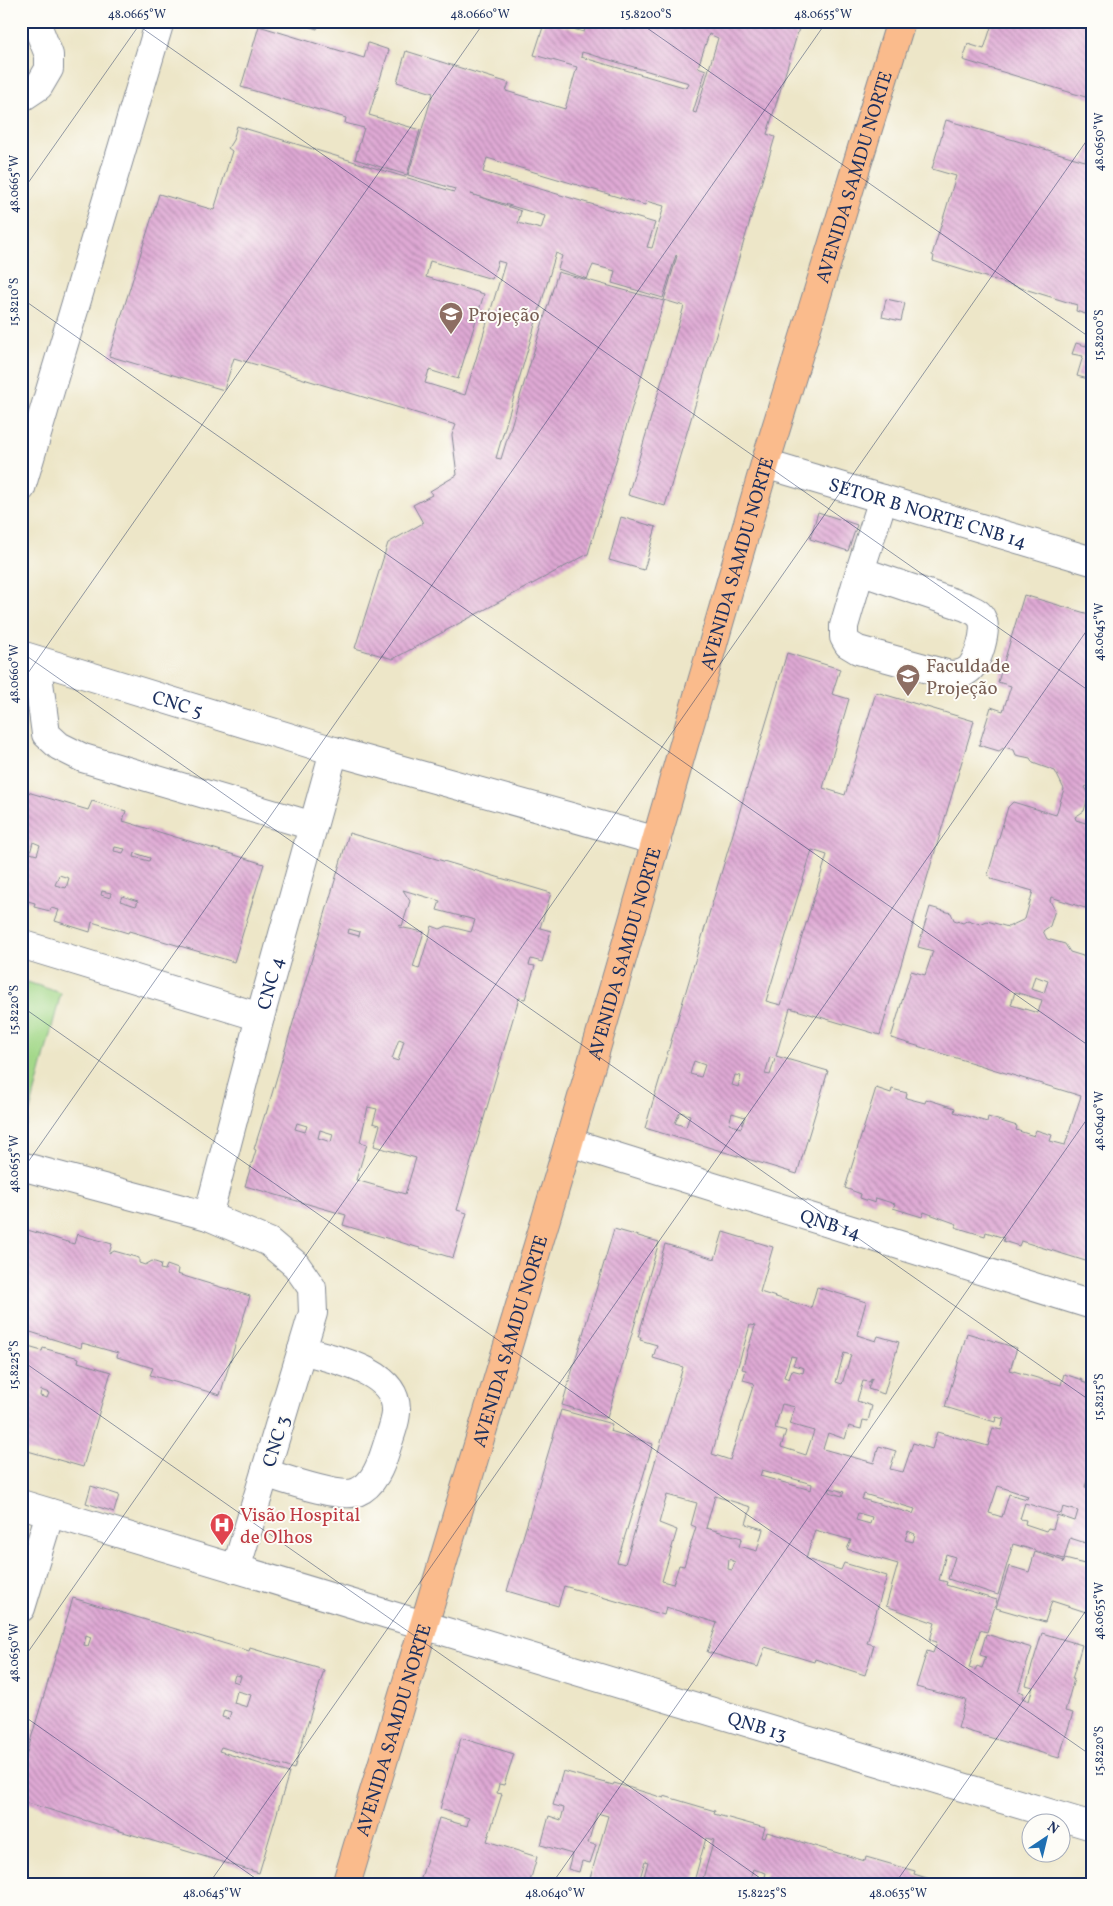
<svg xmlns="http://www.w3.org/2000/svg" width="1113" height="1906" viewBox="0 0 1113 1906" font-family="Vollkorn,serif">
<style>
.garden{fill:#a3d889;stroke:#5f8474}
.building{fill:url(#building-back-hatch);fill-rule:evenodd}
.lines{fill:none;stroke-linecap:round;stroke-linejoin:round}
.minor-casing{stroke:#848a93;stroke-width:30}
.major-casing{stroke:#848a93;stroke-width:30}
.minor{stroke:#fff;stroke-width:28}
.major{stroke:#fabb8c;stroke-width:28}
.ticks{fill:none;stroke:#1b2f5e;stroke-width:1;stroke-opacity:0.45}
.labels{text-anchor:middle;stroke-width:4;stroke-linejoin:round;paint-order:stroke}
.street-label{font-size:19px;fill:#1b2f5e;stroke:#fdfcf7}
.education-label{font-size:19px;fill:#785e54;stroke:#fdfcf7;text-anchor:start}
.health-label{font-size:19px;fill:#be3a42;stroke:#fdfcf7;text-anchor:start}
.neatline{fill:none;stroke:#1b2f5e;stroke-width:2}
.ticks-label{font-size:12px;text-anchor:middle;fill:#1b2f5e}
</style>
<defs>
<pattern id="building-back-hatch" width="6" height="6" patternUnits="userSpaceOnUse" patternTransform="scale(1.25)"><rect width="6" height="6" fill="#dfa9d4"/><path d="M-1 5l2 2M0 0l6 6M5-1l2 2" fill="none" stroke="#b48aaf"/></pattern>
</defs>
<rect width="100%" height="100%" fill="#fdfcf7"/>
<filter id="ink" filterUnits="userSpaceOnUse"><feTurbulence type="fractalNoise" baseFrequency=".02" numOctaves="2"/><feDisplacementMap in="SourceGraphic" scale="10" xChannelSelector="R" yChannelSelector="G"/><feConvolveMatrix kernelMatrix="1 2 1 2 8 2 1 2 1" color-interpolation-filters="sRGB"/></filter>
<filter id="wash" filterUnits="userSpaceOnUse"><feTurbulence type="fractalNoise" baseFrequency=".0096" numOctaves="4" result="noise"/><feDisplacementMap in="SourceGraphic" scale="20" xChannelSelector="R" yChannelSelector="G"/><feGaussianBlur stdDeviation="1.12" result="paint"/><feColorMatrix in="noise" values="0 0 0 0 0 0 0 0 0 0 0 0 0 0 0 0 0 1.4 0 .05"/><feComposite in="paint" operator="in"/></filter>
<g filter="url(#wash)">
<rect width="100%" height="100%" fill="#ede6c8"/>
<!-- garden -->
<polygon class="garden" points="21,980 61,993 26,1126 21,1125"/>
<g id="blocks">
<!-- building -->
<g class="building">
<polygon points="292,21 320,21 317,29"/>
<path d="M545,21L584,32L588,21H786L800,25L767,134L775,137L665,506L628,495L684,306L664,300L677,256L676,255L663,298L612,283L615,271L593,265L587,279L558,269L562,256L556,253L496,458L501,459L558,272L664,301L588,554L393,659L355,648L388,543L423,523L413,505L432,495L430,491L457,475L452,435L456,425L234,358L224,390L109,356L159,194L214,210L232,151L228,148L233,140L237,126L454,192L455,189L408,175L433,93L397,82L406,51L509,83L506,91L565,109L577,67L534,55ZM709,34L718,38L696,113L693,112L706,70L698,67ZM582,52L689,83L687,88L581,57ZM487,158L645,205L646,201L664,206L652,248L647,247L655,223L483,172ZM471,194L545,216L541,229L518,223L521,211ZM430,261L492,279L498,261L505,263L465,395L425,383L429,370L458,379L484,294L426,277Z"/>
<polygon points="993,21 1092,21 1092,99 963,60 968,44 984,49"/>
<polygon points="259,26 364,58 368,43 389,50 369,115 420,130 407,175 355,159 364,128 345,123 346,118 241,87"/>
<polygon points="946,120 1085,161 1092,139 1092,316 1076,311 1077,305 933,261 934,256 932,255 956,176 932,169"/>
<polygon points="886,299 905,303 901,321 882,317"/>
<polygon points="1092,329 1092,380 1077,376 1083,356 1072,354 1076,343 1086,346"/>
<polygon points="818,512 857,525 848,551 810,539"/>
<polygon points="621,517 656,527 644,570 609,560"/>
<path d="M1024,595L1092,615V784L1085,787L1089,794L1084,811L1075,817L1076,820L1092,825V902L1090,906L1085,908L1051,897L1050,901L1055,910L1050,926L1043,931L1047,939L1065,944L1070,952L1083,956L1085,960L1092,962V1012L1088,1024L1092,1026V1263L1021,1241L1019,1246L1003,1241L1004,1238L986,1232L985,1236L955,1227L957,1224L924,1212L922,1217L893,1208L895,1204L876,1198L875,1203L860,1198L861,1194L845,1188L876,1088L891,1093L892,1089L907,1093L906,1098L925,1103L926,1099L955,1108L954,1112L987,1122L988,1117L1017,1126L1016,1130L1034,1136L1036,1130L1052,1135L1050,1141L1065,1145L1081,1096L891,1038L911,971L925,975L933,951L918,947L930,907L951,913L954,920L963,923L968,920L980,924L987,921L1008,927L1025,919L1033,891L991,879L988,874L1008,807L1013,802L1056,815L1064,789L1055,771L1033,763L1030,758L1016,755L1014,750L1005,747L999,751L979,745L991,707L1003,711L1011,686L998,682ZM1035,976L1048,981L1044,993L1031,989ZM1015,992L1042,1000L1038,1013L1011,1005Z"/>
<path d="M787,653L840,669L832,694L849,699L823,788L845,795L876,692L974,721L880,1035L790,1008L776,1056L828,1071L797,1174L645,1128ZM812,850L827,855L781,1005L766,1001ZM770,1057L775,1059L770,1075L765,1074ZM694,1061L705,1065L701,1077L690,1074ZM735,1075L741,1076L738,1087L732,1085ZM680,1112L690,1115L686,1127L675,1123ZM732,1113L745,1117L741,1128L729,1124Z"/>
<path d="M21,790L88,810L92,801L126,811L123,821L264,864L234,962L129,931L128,933L92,922L90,932L55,921L59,910L51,908L50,911L34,907L35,903L21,899ZM33,842L40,845L37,855L30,853ZM115,847L125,849L123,853L114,851ZM135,853L150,858L149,861L134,857ZM59,875L69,878L66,888L55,885ZM102,891L111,893L110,898L101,895ZM122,896L138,901L136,906L120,901Z"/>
<path d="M349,833L551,893L540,928L551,931L542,962L531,959L529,965L535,966L525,999L519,998L457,1210L467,1213L453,1258L343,1225L346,1215L245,1186L256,1150L254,1149L265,1114H266ZM403,890L440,901L437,910L475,920L471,932L447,926L440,929L432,926L419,969L413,967L424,932L399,927L400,925L402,926L410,901ZM349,929L360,932L359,936L348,933ZM399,1039L404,1041L398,1061L392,1059ZM368,1107L377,1109L373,1123L380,1125L374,1146L416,1158L405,1194L356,1180L367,1144L360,1142ZM297,1123L307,1126L305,1132L295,1129ZM320,1130L333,1134L331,1142L318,1138Z"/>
<polygon points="21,1228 74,1244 77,1234 112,1244 109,1254 114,1251 139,1258 139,1263 145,1265 152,1261 161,1264 160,1269 165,1270 167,1265 178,1269 177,1274 250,1296 220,1395 150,1375 153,1368 117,1357 118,1353 82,1343 81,1348 21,1329"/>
<polygon points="614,1229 659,1242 607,1418 562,1405"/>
<path d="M723,1232L773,1247L760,1292L811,1308L817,1287L866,1302L857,1335L876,1341L878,1336L899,1342L884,1394L868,1389L872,1378L869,1382L863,1381L857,1401L872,1406L868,1421L863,1420L861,1429L849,1426L845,1439L828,1433L823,1449L874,1463L879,1446L896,1451L890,1469L903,1472L913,1443L932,1449L937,1432L988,1446L993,1428L1001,1430L1004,1419L996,1417L995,1422L945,1407L967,1333L1017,1348L1010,1370L1061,1385L1064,1374L1083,1380L1082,1382L1092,1385V1464L1085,1487L1089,1488L1092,1481V1545L1070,1538L1064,1559L1013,1544L998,1595L948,1579L955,1557L946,1554L939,1580L947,1582L946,1585L997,1600L987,1632L980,1630L969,1668L975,1670L977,1666L982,1668L986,1657L980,1655L986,1634L1032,1648L1018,1691L1024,1693L1022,1698L1029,1701L1033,1687L1026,1685L1042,1633L1082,1645L1072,1679H1074L1065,1711L1073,1713L1059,1758L958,1728L966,1700L916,1687L927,1651L933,1653L937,1642L930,1640L935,1623L886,1606L898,1564L847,1549L851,1540L815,1530L806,1559L841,1570L844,1563L887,1576L867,1643L874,1645L865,1675L815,1659L814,1662L765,1647L758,1667L707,1652L717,1623L666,1607L664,1615L564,1586L558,1606L507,1591L561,1410L612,1424L610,1431L653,1444L617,1562L625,1564L683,1367L653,1358L657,1345L640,1340L641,1337H638L665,1244L715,1259ZM750,1325L755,1326L742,1369L746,1370L743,1380L754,1383L730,1460L712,1454ZM844,1353L851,1355L842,1384L836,1382ZM791,1356L796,1357L793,1365L804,1368L803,1373L792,1370L789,1379L784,1377ZM782,1404L795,1407L789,1424L814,1431L806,1455L781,1447L786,1431L775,1428ZM762,1470L812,1484L811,1490L760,1476ZM998,1486L1028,1496L1027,1499L1009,1494L1002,1517L989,1513ZM830,1488L844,1492L842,1496L829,1492ZM864,1494L915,1509L913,1514L862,1499ZM667,1495L697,1503L691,1525L696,1527L684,1566L679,1565L673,1584L662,1581L677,1530L659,1523ZM715,1496L751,1507L746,1524L763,1529L757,1551L739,1546L742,1538L706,1528ZM1025,1503L1061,1514L1063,1507L1078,1511L1075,1521L1057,1515L1053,1529L1048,1528L1046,1531L1025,1524L1026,1520L1020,1519ZM858,1513L872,1517L870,1524L856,1520ZM908,1531L915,1534L913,1542L905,1540ZM729,1559L735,1562L732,1570L728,1569Z"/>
<path d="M21,1345L42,1351L43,1348L79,1358L78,1362L111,1372L83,1467L21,1449ZM41,1390L49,1393L47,1398L40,1396Z"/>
<polygon points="91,1486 119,1495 114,1512 86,1503"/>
<polygon points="1035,1552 1064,1561 1063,1563 1065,1559 1092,1566 1092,1614 1052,1601 1045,1622 996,1608 1009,1566 1029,1572"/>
<path d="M73,1598L249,1651L250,1648L324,1670L294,1769L221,1747L219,1751L289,1773L259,1873L21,1801V1772ZM86,1635L91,1637L88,1646L84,1645ZM235,1675L241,1676L239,1683L233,1681ZM237,1691L251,1695L247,1707L234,1703ZM224,1710L231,1712L229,1719L222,1717Z"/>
<polygon points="461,1738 514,1754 504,1785 499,1784 497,1793 502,1794 487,1841 537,1857 529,1885 419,1885 439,1818 467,1826 469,1818 440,1809"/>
<polygon points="563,1771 613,1785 614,1783 664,1798 664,1796 715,1811 714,1814 765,1828 762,1837 765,1838 767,1832 865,1861 866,1857 915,1871 914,1874 949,1885 763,1885 766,1873 753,1869 748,1885 701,1885 714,1840 706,1838 693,1885 642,1884 648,1862 645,1861 638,1885 588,1885 608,1816 597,1813 588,1843 596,1845 590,1863 582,1861 579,1872 568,1869 572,1854 541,1845 549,1816 561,1820 564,1808 553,1805"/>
</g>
</g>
</g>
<g filter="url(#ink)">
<use href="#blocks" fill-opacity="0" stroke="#848a93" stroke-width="1"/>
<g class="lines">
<defs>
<g id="minor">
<polyline points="21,98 39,86 49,69 49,55 39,30 33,21"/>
<path id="s1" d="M765,464L1092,561"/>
<polyline points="21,488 160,21"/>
<path d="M860,571L966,607C972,610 979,612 982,619C988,629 978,663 968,670C963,674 957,675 950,675L858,650L848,644L844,637V626L860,571L883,499"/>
<path id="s2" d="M21,655L334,751L657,841"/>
<polyline points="36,660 46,734 59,746 83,758 313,826"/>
<polyline points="21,944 260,1017"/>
<path id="s3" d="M569,1142L1092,1305"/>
<polyline points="21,1166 208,1216 269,1242 296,1265 312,1288 313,1313 236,1569"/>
<path id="s4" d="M208,1216L260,1017L334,751"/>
<path d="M265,1473C284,1479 341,1499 357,1492C374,1485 381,1465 386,1449C389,1439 397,1419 396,1409C395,1369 331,1359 302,1350"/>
<path id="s5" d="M21,1504L1092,1826"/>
<polyline points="21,1608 50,1513"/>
</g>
<g id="major">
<path id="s6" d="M346,1885L569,1142L765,464L901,21"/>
</g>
</defs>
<!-- minor casing -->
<use href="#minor" class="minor-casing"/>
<!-- major casing -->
<use href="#major" class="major-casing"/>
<!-- minor -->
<use href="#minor" class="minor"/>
<!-- major -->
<use href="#major" class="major"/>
</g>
</g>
<!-- ticks -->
<path class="ticks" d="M132,21L1092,693M637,21L1092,339M21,193L142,21M21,298L1092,1048M21,652L1092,1402M21,683L485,21M21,1006L1092,1756M21,1172L827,21M21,1360L770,1885M21,1662L1092,133M21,1714L265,1885M208,1885L1092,623M551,1885L1092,1112M894,1885L1092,1602"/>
<!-- icons -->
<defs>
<symbol id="school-pin" viewBox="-11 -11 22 30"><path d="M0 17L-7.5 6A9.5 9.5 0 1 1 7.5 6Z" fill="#8d6e63" stroke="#fdfcf7"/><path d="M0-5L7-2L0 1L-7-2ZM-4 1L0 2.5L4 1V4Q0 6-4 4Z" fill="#fff"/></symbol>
<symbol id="university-pin" viewBox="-11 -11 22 30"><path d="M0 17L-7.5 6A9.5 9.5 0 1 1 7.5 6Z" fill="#8d6e63" stroke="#fdfcf7"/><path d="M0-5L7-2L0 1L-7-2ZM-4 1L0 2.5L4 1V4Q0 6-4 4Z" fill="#fff"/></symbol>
<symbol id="hospital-pin" viewBox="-11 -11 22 30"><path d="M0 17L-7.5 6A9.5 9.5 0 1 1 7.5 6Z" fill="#e0444e" stroke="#fdfcf7"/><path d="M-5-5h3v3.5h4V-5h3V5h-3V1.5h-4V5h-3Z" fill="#fff"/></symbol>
</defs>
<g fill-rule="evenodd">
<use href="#school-pin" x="437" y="300" width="28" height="38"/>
<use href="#university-pin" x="894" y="662" width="28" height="38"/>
<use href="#hospital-pin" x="208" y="1511" width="28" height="38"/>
</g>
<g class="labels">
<!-- street labels -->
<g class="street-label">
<text dy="7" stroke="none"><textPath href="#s6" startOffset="1782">AVENIDA SAMDU NORTE</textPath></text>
<text dy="7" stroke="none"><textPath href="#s1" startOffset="170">SETOR B NORTE CNB 14</textPath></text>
<text dy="7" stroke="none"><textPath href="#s6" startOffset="1378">AVENIDA SAMDU NORTE</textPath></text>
<text dy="7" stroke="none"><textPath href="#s2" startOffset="164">CNC 5</textPath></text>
<text dy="7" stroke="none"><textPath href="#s6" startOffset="972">AVENIDA SAMDU NORTE</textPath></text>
<text dy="7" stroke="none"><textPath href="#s4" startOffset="241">CNC 4</textPath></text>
<text dy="7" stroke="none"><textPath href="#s3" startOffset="274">QNB 14</textPath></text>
<text dy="7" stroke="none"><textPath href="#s6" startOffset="568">AVENIDA SAMDU NORTE</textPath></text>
<text transform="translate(275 1441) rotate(-73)" y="7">CNC 3</text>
<text dy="7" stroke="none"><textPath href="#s5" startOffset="769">QNB 13</textPath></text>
<text dy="7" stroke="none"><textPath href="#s6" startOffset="162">AVENIDA SAMDU NORTE</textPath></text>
</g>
<!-- education labels -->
<g class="education-label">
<text x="468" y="321">Projeção</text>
<text x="926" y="672">Faculdade<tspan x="926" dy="22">Projeção</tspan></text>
</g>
<!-- health labels -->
<g class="health-label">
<text x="240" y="1521">Visão Hospital<tspan x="240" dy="22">de Olhos</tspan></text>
</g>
</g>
<!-- margin -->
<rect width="1113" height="1906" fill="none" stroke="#fdfcf7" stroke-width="55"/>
<!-- north arrow -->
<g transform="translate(1046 1838) rotate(35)"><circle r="24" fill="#fdfcf7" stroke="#a3aaba"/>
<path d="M0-4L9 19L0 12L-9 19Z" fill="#1f6fb2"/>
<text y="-8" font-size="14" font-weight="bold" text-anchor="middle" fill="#1b2f5e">N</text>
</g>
<rect x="28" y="28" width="1058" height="1850" class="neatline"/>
<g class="ticks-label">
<text x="137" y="18">48.0665°W</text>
<text x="480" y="18">48.0660°W</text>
<text x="646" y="18">15.8200°S</text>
<text x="823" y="18">48.0655°W</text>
<text transform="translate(1099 142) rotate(-90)" y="4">48.0650°W</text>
<text transform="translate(14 184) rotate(-90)" y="4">48.0665°W</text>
<text transform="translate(14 302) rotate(-90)" y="4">15.8210°S</text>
<text transform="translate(1099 335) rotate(-90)" y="4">15.8200°S</text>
<text transform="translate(1099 632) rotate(-90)" y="4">48.0645°W</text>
<text transform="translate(14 674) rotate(-90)" y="4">48.0660°W</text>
<text transform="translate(14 1010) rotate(-90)" y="4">15.8220°S</text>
<text transform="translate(1099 1121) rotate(-90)" y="4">48.0640°W</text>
<text transform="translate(14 1164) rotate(-90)" y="4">48.0655°W</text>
<text transform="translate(14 1365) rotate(-90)" y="4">15.8225°S</text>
<text transform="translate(1099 1397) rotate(-90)" y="4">15.8215°S</text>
<text transform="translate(1099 1611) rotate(-90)" y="4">48.0635°W</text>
<text transform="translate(14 1653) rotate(-90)" y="4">48.0650°W</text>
<text transform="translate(1099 1751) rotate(-90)" y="4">15.8220°S</text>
<text x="212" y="1897">48.0645°W</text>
<text x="555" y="1897">48.0640°W</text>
<text x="762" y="1897">15.8225°S</text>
<text x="898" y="1897">48.0635°W</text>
</g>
</svg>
